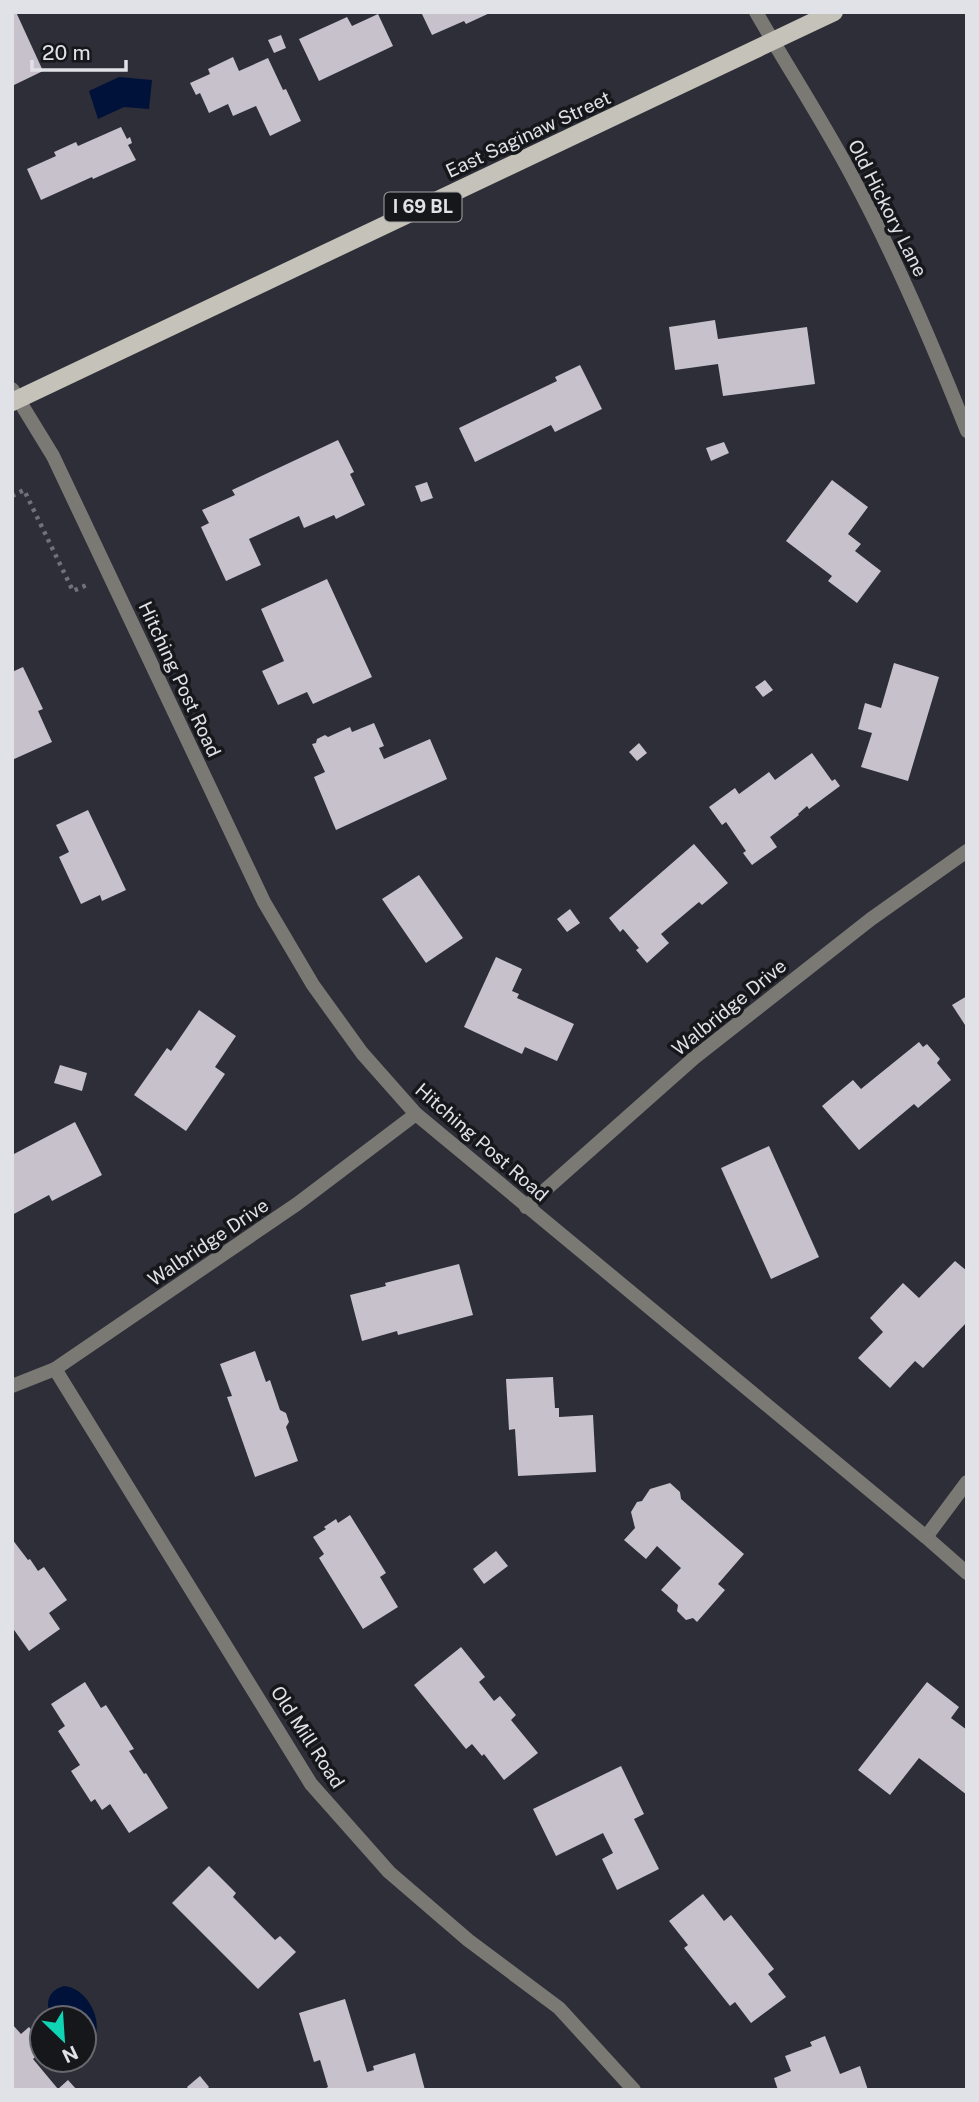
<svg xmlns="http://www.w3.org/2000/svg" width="979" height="2102" viewBox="0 0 979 2102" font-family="'Public Sans',sans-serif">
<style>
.water{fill:#01123a}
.building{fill:#c6c1cb}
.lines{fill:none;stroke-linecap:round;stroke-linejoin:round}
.path{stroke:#717279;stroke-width:4.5;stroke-dasharray:3.5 5;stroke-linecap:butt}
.minor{stroke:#7a7974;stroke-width:14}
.primary{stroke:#c5c2b9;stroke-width:18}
.labels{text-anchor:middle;stroke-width:7;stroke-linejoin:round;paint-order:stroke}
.shield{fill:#16171b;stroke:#a4a5aa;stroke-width:2}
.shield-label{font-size:18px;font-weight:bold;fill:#e1e2e8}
.street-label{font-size:19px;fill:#e1e2e8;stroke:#16171b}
</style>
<rect width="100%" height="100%" fill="#2d2e37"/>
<!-- water -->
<g class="water">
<polygon points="119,77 152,80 149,109 124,107 98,119 89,91"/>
<path d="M64,1986C91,1988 111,2034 84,2049V2018H52C44,2004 48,1990 64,1986Z"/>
</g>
<!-- building -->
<g class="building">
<polygon points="12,12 16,12 43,71 12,86"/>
<polygon points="421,12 492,12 466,24 464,21 432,35"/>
<polygon points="378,14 393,46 319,81 299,39 347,17 352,26"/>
<polygon points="281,35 286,48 274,53 268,40"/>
<polygon points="233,57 239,71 268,58 283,90 286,89 301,121 270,136 256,106 233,116 228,104 209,113 200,93 196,95 190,83 210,74 208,69"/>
<polygon points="121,127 127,139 130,137 132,143 128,145 136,160 93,179 92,177 41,200 27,169 56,156 54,152 76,142 78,146"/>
<polygon points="715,320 718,339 807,327 815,384 723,396 718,364 675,370 669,327"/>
<polygon points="580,365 602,409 555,432 551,425 475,462 459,428 557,381 555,377"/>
<polygon points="338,440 354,472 350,474 365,505 336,519 334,515 304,528 299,516 249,539 261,565 226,581 201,527 209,523 202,510 235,495 232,490"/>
<polygon points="724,442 729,453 711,461 706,448"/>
<polygon points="832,480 868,507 848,534 861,544 855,551 881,571 857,603 828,581 832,576 786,541"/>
<polygon points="427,482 433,498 421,502 415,486"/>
<polygon points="327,579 372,677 313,704 307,692 278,705 262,671 284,661 261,609"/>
<polygon points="894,663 939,677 908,781 861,767 872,733 858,729 865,703 881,708"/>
<polygon points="23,667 43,709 38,711 52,742 12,760 12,672"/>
<polygon points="765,680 773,690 763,697 755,687"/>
<polygon points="374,723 384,746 379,748 384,759 430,739 447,779 336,830 314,777 325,772 312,744 316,743 317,739 325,735 328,737 350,727 352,732"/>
<polygon points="639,743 647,753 637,761 629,752"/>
<polygon points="812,753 832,781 835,779 840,786 809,809 807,806 798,814 799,815 770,837 777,847 752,865 743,853 746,851 726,822 722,825 709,807 735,788 739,794 769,772 775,780"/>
<polygon points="88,810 126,890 102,901 100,895 81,904 59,857 69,852 56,825"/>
<polygon points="694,844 728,883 702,905 699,902 661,934 669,943 647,963 636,950 639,948 623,929 620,932 609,918"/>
<polygon points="419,875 463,938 426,963 382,899"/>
<polygon points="570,909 580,923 567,932 557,919"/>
<polygon points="496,957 522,969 512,991 519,994 517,998 574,1024 557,1061 525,1047 522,1054 464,1027"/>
<polygon points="967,996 967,1028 952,1005"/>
<polygon points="199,1010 236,1036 215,1067 225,1074 186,1131 134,1095 167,1048 171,1051"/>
<polygon points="919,1042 923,1047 927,1044 940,1059 937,1063 951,1080 918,1108 914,1104 859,1150 822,1106 853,1080 861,1089"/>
<polygon points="60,1065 87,1073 82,1091 54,1083"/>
<polygon points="75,1122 102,1175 52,1201 49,1195 12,1215 12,1155"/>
<polygon points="769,1146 819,1257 771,1279 721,1168"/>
<polygon points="955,1261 967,1271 967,1322 923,1368 915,1361 890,1388 858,1358 883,1332 870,1318 903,1283 919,1298"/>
<polygon points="459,1264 473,1315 398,1335 397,1331 362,1341 350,1295 386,1286 385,1283"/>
<polygon points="255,1351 266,1382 270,1380 280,1410 286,1413 289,1422 286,1427 298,1461 255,1477 227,1397 232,1396 220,1364"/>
<polygon points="553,1377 555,1408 559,1408 559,1417 593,1415 596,1472 518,1476 515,1429 509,1430 506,1379"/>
<polygon points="670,1483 680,1492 681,1499 744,1554 718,1584 725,1590 697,1622 693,1618 686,1620 677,1611 678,1605 661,1590 681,1568 657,1546 646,1559 624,1540 635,1528 631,1512 637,1502 642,1501 650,1489"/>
<polygon points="350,1515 386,1573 380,1577 398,1607 363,1629 319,1558 324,1554 313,1537 326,1529 324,1527 336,1519 338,1523"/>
<polygon points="12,1539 28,1560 30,1559 38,1571 44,1567 67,1600 49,1613 60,1629 29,1651 12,1627"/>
<polygon points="496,1551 508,1566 484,1584 473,1569"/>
<polygon points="461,1647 485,1677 479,1682 494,1701 500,1696 516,1715 511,1720 538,1753 504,1780 484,1754 482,1756 472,1744 466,1749 414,1685"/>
<polygon points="85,1682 101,1708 106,1705 134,1749 129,1751 144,1774 146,1773 168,1808 129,1833 110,1804 102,1810 95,1799 91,1802 71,1771 80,1765 58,1731 65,1726 51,1704"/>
<polygon points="927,1682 959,1707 951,1718 967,1730 967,1795 919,1758 890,1795 858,1770"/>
<polygon points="621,1766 644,1814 634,1819 659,1869 617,1890 602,1859 613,1853 603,1833 556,1856 533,1809"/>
<polygon points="209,1866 236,1893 233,1897 275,1940 280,1936 296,1952 258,1989 172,1903"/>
<polygon points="703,1894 724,1921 731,1915 774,1969 768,1974 786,1997 751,2023 735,2002 730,2006 684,1948 688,1945 669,1921"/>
<polygon points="345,1999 367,2072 374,2070 373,2066 415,2053 425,2090 322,2090 328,2087 320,2060 314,2062 299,2013"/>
<polygon points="12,2024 21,2034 29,2027 42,2043 42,2051 33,2059 58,2089 68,2080 77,2090 12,2090"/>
<polygon points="825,2036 840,2074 860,2066 868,2090 778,2090 774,2078 791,2071 785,2056 812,2046 810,2042"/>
<polygon points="200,2076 209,2087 206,2090 189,2090 187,2087"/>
</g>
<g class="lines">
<!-- path -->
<polyline class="path" points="12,496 24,490 73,591 89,584"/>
<!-- minor -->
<g class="minor">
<path d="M756,12C788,68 823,121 853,178C897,260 933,345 967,431"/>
<polyline points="12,389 53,456 264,902 313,985 362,1053 416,1114 926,1537 967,1573"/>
<polyline points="526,1207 694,1058 871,919 967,851"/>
<polyline points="55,1369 311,1784 389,1872 468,1940 559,2008 634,2090"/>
<polyline points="12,1386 55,1369 297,1204 416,1114"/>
<polyline points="926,1537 967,1482"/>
</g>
<!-- primary -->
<polyline class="primary" points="12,402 834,12"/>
</g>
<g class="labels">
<!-- shield labels -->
<rect class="shield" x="384.5" y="192.5" width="77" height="29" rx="5"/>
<g class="shield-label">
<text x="423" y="213">I 69 BL</text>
</g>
<!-- street labels -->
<g class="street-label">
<text transform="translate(528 134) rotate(-25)" y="7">East Saginaw Street</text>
<text transform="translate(888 208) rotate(63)" y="7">Old Hickory Lane</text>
<text transform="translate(180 679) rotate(65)" y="7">Hitching Post Road</text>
<text transform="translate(729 1007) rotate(-39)" y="7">Walbridge Drive</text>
<text transform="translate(482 1142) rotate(41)" y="7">Hitching Post Road</text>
<text transform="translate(208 1242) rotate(-34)" y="7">Walbridge Drive</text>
<text transform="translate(308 1737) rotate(57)" y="7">Old Mill Road</text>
</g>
</g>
<!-- border -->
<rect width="979" height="2102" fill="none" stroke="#e1e2e8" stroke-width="28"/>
<!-- north arrow -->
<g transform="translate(63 2039) rotate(155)"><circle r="33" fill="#16171b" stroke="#67686d" stroke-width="2"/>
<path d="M0-5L12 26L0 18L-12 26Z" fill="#0fd5b4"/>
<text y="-10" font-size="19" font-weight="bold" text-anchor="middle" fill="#e1e2e8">N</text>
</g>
<!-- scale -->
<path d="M32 60v10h94v-10" fill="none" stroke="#e1e2e8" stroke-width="3.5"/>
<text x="42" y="60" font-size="21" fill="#e1e2e8" stroke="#16171b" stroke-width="5" paint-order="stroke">20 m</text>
</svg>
